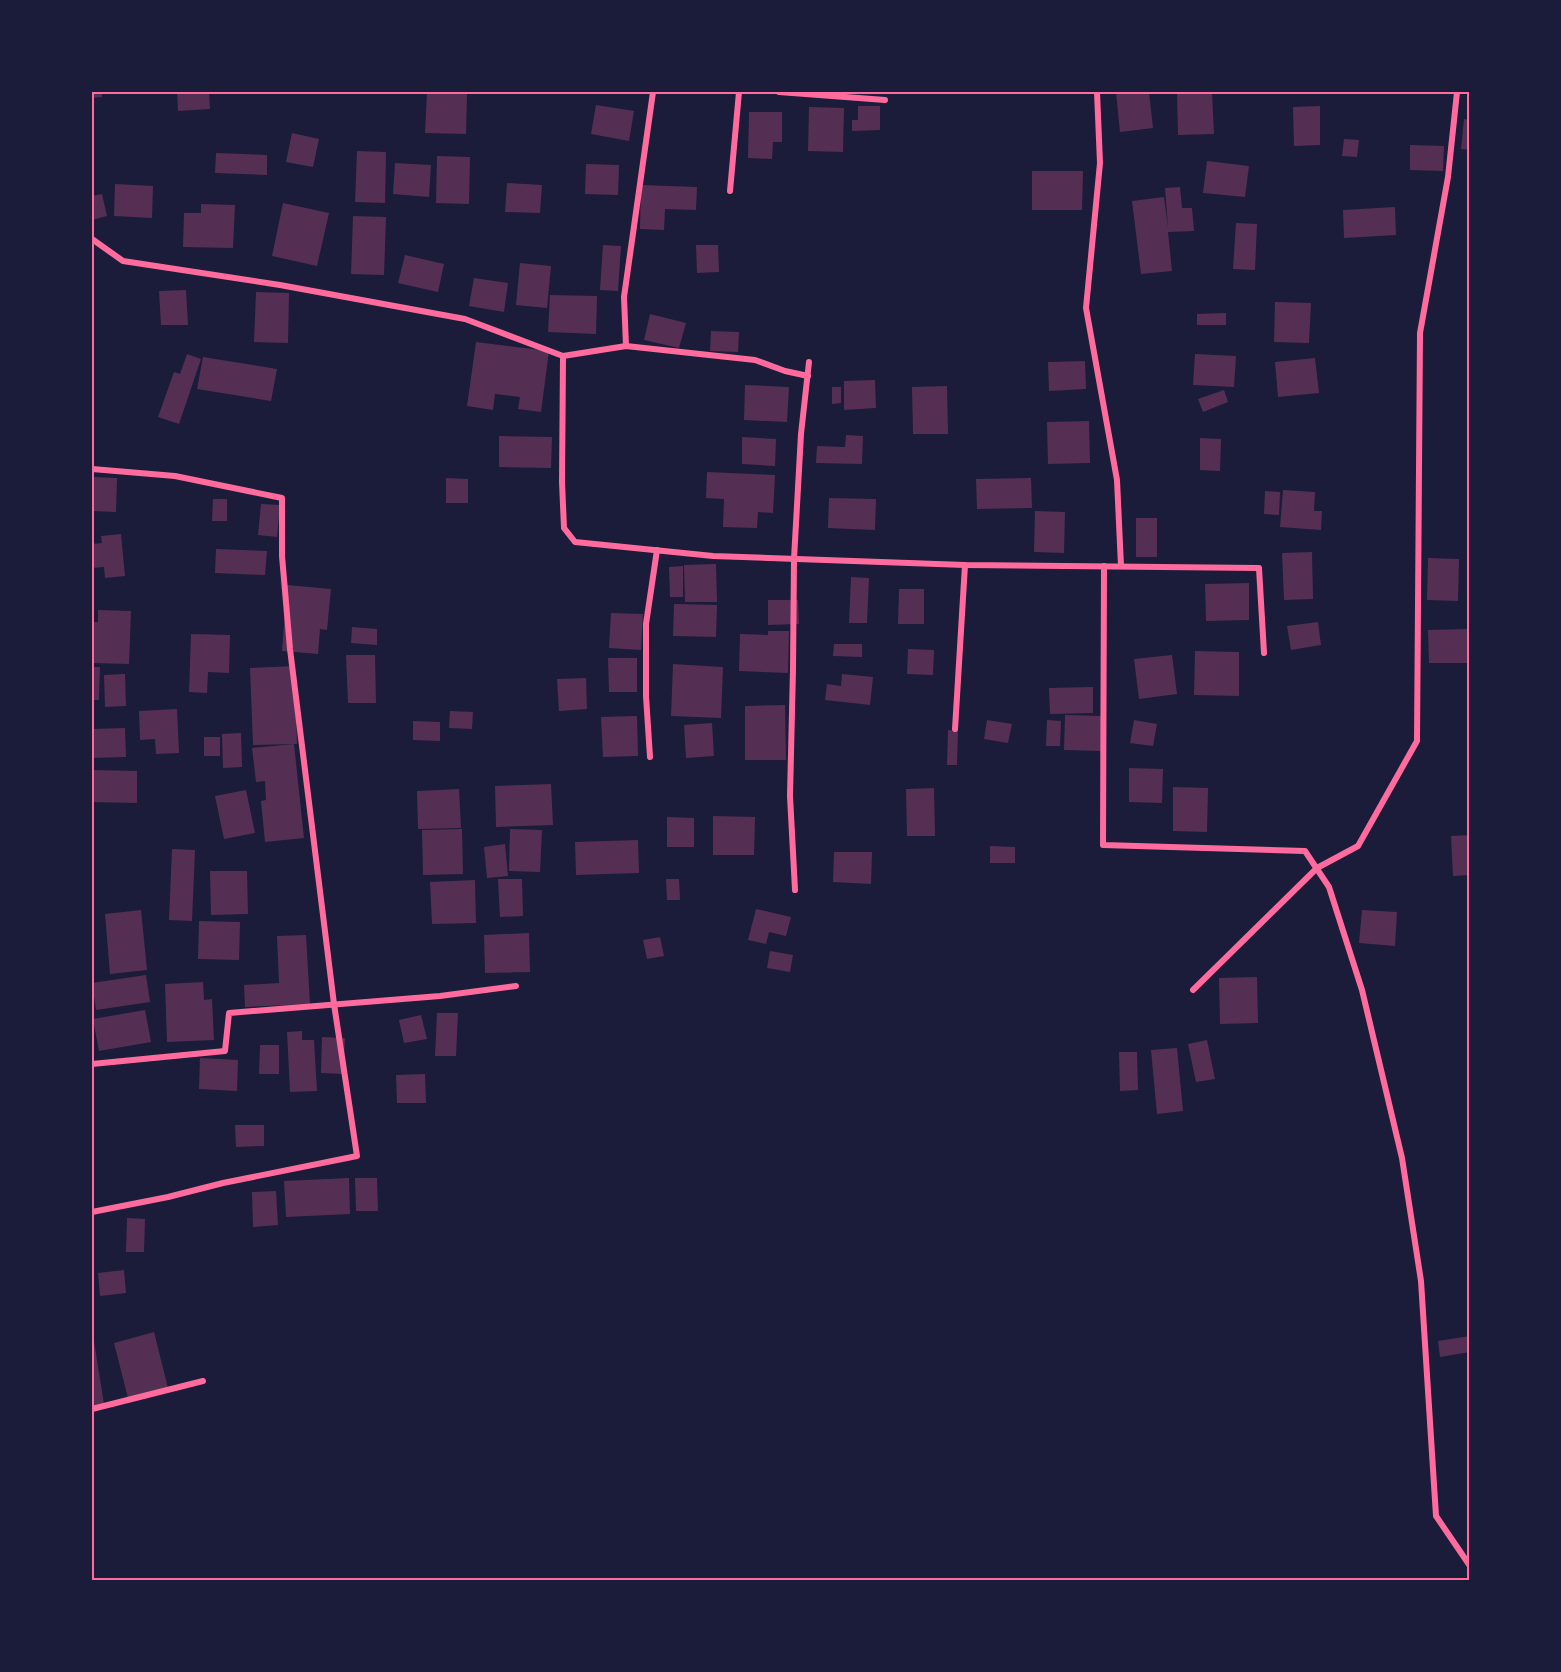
<svg xmlns="http://www.w3.org/2000/svg" width="1561" height="1672" viewBox="0 0 1561 1672" font-family="'Varela Round',sans-serif">
<style>
.building{fill:#542f53}
.lines{fill:none;stroke-linecap:round;stroke-linejoin:round}
.minor{stroke:#ff6b9d;stroke-width:6}
.neatline{fill:none;stroke:#ff6b9d;stroke-width:2}
</style>
<rect width="100%" height="100%" fill="#1b1b3a"/>
<!-- building -->
<g class="building">
<polygon points="92,92 102,92 102,97 92,98"/>
<polygon points="177,92 209,92 210,109 178,111"/>
<polygon points="427,92 467,94 466,134 425,133"/>
<polygon points="1116,92 1149,92 1153,128 1120,132"/>
<polygon points="1177,92 1212,92 1214,134 1178,135"/>
<polygon points="596,105 634,111 629,141 591,134"/>
<polygon points="858,106 880,106 880,130 852,131 852,120 858,120"/>
<polygon points="1320,106 1320,145 1294,146 1293,107"/>
<polygon points="809,107 844,108 843,152 808,151"/>
<polygon points="749,112 782,112 782,142 773,142 772,159 748,158"/>
<polygon points="1464,119 1470,120 1470,150 1461,149"/>
<polygon points="292,133 319,139 313,167 286,162"/>
<polygon points="1344,139 1359,140 1357,157 1342,156"/>
<polygon points="1410,145 1444,146 1443,171 1410,170"/>
<polygon points="357,151 386,152 385,203 355,202"/>
<polygon points="216,153 267,155 267,175 215,173"/>
<polygon points="437,156 470,157 469,204 436,203"/>
<polygon points="1207,161 1249,166 1245,197 1203,193"/>
<polygon points="395,163 431,165 429,197 393,194"/>
<polygon points="586,164 619,165 618,195 585,194"/>
<polygon points="1032,171 1083,171 1082,210 1032,210"/>
<polygon points="507,183 542,185 540,213 505,212"/>
<polygon points="115,184 153,186 152,218 114,216"/>
<polygon points="641,185 697,187 696,210 665,209 664,230 640,229"/>
<polygon points="1180,187 1182,208 1192,208 1194,231 1168,232 1172,271 1141,274 1132,201 1164,197 1168,228 1165,188"/>
<polygon points="102,194 107,216 92,220 92,196"/>
<polygon points="283,203 329,213 317,266 272,256"/>
<polygon points="201,204 235,205 233,248 183,247 184,213 201,213"/>
<polygon points="1395,207 1396,235 1344,238 1343,210"/>
<polygon points="353,216 386,217 384,275 351,274"/>
<polygon points="1236,223 1257,224 1255,270 1233,269"/>
<polygon points="603,245 621,246 618,291 600,290"/>
<polygon points="696,245 718,245 719,272 697,273"/>
<polygon points="405,255 444,264 438,292 398,283"/>
<polygon points="520,263 551,266 547,308 516,305"/>
<polygon points="474,278 508,283 504,312 469,306"/>
<polygon points="186,290 188,325 161,325 159,291"/>
<polygon points="256,292 289,293 288,343 254,342"/>
<polygon points="550,295 597,296 596,334 548,332"/>
<polygon points="1275,302 1311,303 1309,343 1274,342"/>
<polygon points="1226,313 1226,325 1197,325 1197,314"/>
<polygon points="650,314 686,323 679,348 644,340"/>
<polygon points="711,331 739,332 738,352 710,351"/>
<polygon points="476,342 549,351 541,412 518,409 520,397 495,394 493,410 467,406"/>
<polygon points="187,354 201,359 179,424 158,417 174,372 180,374"/>
<polygon points="1195,354 1236,356 1234,387 1193,385"/>
<polygon points="203,357 277,369 271,401 197,389"/>
<polygon points="1315,358 1319,393 1278,397 1275,362"/>
<polygon points="1085,361 1086,389 1049,391 1048,362"/>
<polygon points="875,380 876,408 844,410 844,381"/>
<polygon points="745,385 789,387 787,422 744,420"/>
<polygon points="947,386 948,434 913,434 912,387"/>
<polygon points="832,387 841,387 841,403 832,404"/>
<polygon points="1224,390 1228,402 1203,412 1198,399"/>
<polygon points="1089,421 1090,463 1048,464 1047,422"/>
<polygon points="846,435 863,436 862,464 816,463 817,446 845,447"/>
<polygon points="499,436 552,437 551,468 499,467"/>
<polygon points="742,437 776,439 775,466 742,464"/>
<polygon points="1200,438 1221,439 1220,471 1200,470"/>
<polygon points="707,472 775,475 773,513 758,512 757,528 723,527 724,499 706,498"/>
<polygon points="92,477 117,478 116,512 92,511"/>
<polygon points="446,478 468,479 468,503 446,503"/>
<polygon points="1031,478 1032,508 977,509 976,479"/>
<polygon points="1283,490 1315,492 1314,511 1322,511 1321,530 1280,527"/>
<polygon points="1265,491 1280,492 1279,515 1264,514"/>
<polygon points="829,498 876,499 875,530 828,528"/>
<polygon points="213,499 227,499 227,521 212,521"/>
<polygon points="261,504 280,505 277,537 258,535"/>
<polygon points="1035,511 1065,512 1064,553 1034,552"/>
<rect x="1136" y="518" width="21" height="39"/>
<polygon points="121,534 125,576 105,578 104,567 92,568 92,544 102,543 101,536"/>
<polygon points="216,549 267,551 265,575 215,573"/>
<polygon points="1312,552 1313,599 1284,600 1282,553"/>
<polygon points="1428,558 1459,559 1458,601 1427,600"/>
<polygon points="716,564 717,602 685,602 684,565"/>
<polygon points="683,566 683,597 670,597 669,567"/>
<polygon points="851,577 869,578 867,623 849,623"/>
<polygon points="1249,583 1249,620 1206,621 1205,584"/>
<polygon points="287,585 331,589 327,630 320,629 318,654 282,651"/>
<polygon points="899,589 924,589 924,624 898,624"/>
<polygon points="768,600 798,600 799,624 768,625"/>
<polygon points="674,604 717,605 716,637 673,636"/>
<polygon points="98,610 131,611 129,664 92,663 92,622 98,622"/>
<polygon points="611,613 643,614 641,650 609,648"/>
<polygon points="1318,622 1321,645 1291,650 1287,626"/>
<polygon points="352,627 377,629 377,645 351,643"/>
<polygon points="1468,629 1469,663 1429,663 1428,630"/>
<polygon points="768,631 789,631 788,673 739,671 740,634 768,635"/>
<polygon points="191,634 230,635 229,673 208,672 207,693 189,692"/>
<polygon points="834,644 862,644 862,657 833,656"/>
<polygon points="908,649 934,650 933,675 907,674"/>
<polygon points="1195,651 1239,652 1239,696 1194,695"/>
<polygon points="346,655 375,655 376,703 348,703"/>
<polygon points="1172,655 1177,694 1139,699 1134,659"/>
<polygon points="608,658 637,658 637,692 609,692"/>
<polygon points="673,664 723,667 721,718 671,716"/>
<polygon points="295,666 297,744 253,745 250,668"/>
<polygon points="92,667 100,667 99,700 92,700"/>
<polygon points="125,674 126,706 105,707 104,675"/>
<polygon points="842,674 873,677 870,705 825,700 827,684 841,686"/>
<polygon points="586,678 587,709 559,711 557,679"/>
<polygon points="1093,687 1093,713 1050,714 1049,688"/>
<polygon points="785,705 786,760 745,760 745,706"/>
<polygon points="177,709 179,753 156,754 155,739 140,740 139,711"/>
<polygon points="450,711 473,712 472,729 449,728"/>
<polygon points="1065,715 1102,716 1101,751 1064,750"/>
<polygon points="637,716 638,756 603,757 601,717"/>
<polygon points="987,720 1012,724 1008,743 984,739"/>
<polygon points="1047,720 1061,721 1060,746 1046,746"/>
<polygon points="1134,720 1157,724 1153,746 1130,743"/>
<polygon points="413,721 440,722 440,741 413,740"/>
<polygon points="712,723 714,756 686,758 684,725"/>
<polygon points="125,728 126,757 92,758 92,729"/>
<polygon points="948,730 958,731 957,765 947,765"/>
<polygon points="241,733 242,767 223,768 222,734"/>
<rect x="204" y="737" width="16" height="19"/>
<polygon points="294,744 304,838 265,842 261,801 266,800 265,781 256,782 252,748"/>
<polygon points="1129,768 1163,769 1162,803 1129,802"/>
<polygon points="92,770 137,771 137,803 92,802"/>
<polygon points="551,784 553,825 496,827 495,786"/>
<polygon points="1173,787 1208,788 1207,832 1173,831"/>
<polygon points="934,788 935,836 907,836 906,789"/>
<polygon points="459,789 461,828 418,829 417,791"/>
<polygon points="246,790 255,833 224,839 215,796"/>
<polygon points="713,816 755,817 754,855 713,855"/>
<polygon points="667,817 694,818 694,847 667,847"/>
<polygon points="462,829 463,874 423,875 422,830"/>
<polygon points="510,829 542,830 540,872 509,871"/>
<polygon points="1470,835 1470,875 1453,876 1451,836"/>
<polygon points="638,840 639,873 576,875 575,842"/>
<polygon points="505,844 508,876 487,878 484,847"/>
<polygon points="990,846 1015,847 1015,863 990,863"/>
<polygon points="172,849 195,850 192,921 169,920"/>
<polygon points="834,852 872,852 871,884 833,882"/>
<polygon points="210,871 247,871 248,914 211,915"/>
<polygon points="498,879 522,879 523,916 500,917"/>
<polygon points="666,879 679,879 680,900 667,900"/>
<polygon points="475,880 476,923 432,924 430,882"/>
<polygon points="756,909 791,917 786,936 769,932 766,944 748,940"/>
<polygon points="141,910 147,970 110,974 105,914"/>
<polygon points="1362,910 1397,912 1395,946 1359,943"/>
<polygon points="199,921 240,922 239,960 198,959"/>
<polygon points="529,933 530,972 485,973 484,935"/>
<polygon points="306,935 310,1004 245,1007 244,985 279,983 277,936"/>
<polygon points="660,937 664,956 647,959 643,940"/>
<polygon points="770,951 793,955 790,972 767,968"/>
<polygon points="146,975 150,1002 96,1010 92,983"/>
<polygon points="1257,977 1258,1023 1220,1024 1219,978"/>
<polygon points="203,982 204,1000 212,999 214,1040 167,1042 165,984"/>
<polygon points="145,1010 151,1042 99,1051 93,1019"/>
<polygon points="437,1013 458,1013 456,1056 435,1056"/>
<polygon points="421,1015 427,1039 404,1043 399,1020"/>
<polygon points="302,1031 302,1040 314,1040 317,1091 290,1092 287,1032"/>
<polygon points="322,1037 345,1038 343,1074 321,1073"/>
<polygon points="1207,1040 1215,1079 1196,1082 1188,1044"/>
<polygon points="260,1045 279,1045 279,1074 259,1074"/>
<polygon points="1177,1048 1183,1111 1157,1114 1151,1050"/>
<polygon points="1119,1052 1137,1052 1138,1090 1120,1091"/>
<polygon points="200,1058 238,1060 237,1091 199,1089"/>
<polygon points="425,1074 426,1103 397,1103 396,1075"/>
<polygon points="235,1125 264,1125 264,1146 236,1147"/>
<polygon points="349,1178 350,1214 286,1217 284,1181"/>
<polygon points="355,1178 377,1178 378,1211 356,1211"/>
<polygon points="276,1191 278,1225 253,1227 252,1192"/>
<polygon points="127,1218 145,1219 144,1252 126,1252"/>
<polygon points="124,1270 126,1293 100,1296 98,1273"/>
<polygon points="154,1332 168,1388 128,1398 114,1343"/>
<polygon points="92,1335 93,1335 104,1404 92,1406"/>
<polygon points="1470,1336 1470,1352 1440,1357 1438,1341"/>
</g>
<g class="lines">
<!-- minor -->
<g class="minor">
<polyline points="779,92 885,100"/>
<polyline points="1097,92 1100,163 1086,308 1117,480 1121,566"/>
<polyline points="730,191 739,92"/>
<polyline points="92,239 123,261 280,285 465,319 563,356 562,482 564,528 575,542 713,556 965,565 1259,568 1264,653"/>
<polyline points="626,346 624,297 653,92"/>
<polyline points="563,356 626,346 755,360 785,371 808,376"/>
<polyline points="92,469 175,476 282,498 282,556 290,649 334,1004 357,1156 223,1183 168,1197 92,1212"/>
<polyline points="1104,566 1103,845 1305,851 1329,887 1362,990 1402,1158 1421,1281 1436,1516 1470,1566"/>
<polyline points="955,729 965,565"/>
<polyline points="650,757 646,696 646,624 657,550"/>
<polyline points="795,890 790,796 793,669 794,559 801,434 809,362"/>
<polyline points="1193,990 1317,868 1358,846 1417,741 1420,333 1448,177 1457,92"/>
<polyline points="92,1064 225,1051 229,1013 440,996 516,986"/>
<polyline points="92,1409 203,1381"/>
</g>
</g>
<!-- border -->
<rect width="1561" height="1672" fill="none" stroke="#1b1b3a" stroke-width="186"/>
<rect x="93" y="93" width="1375" height="1486" class="neatline"/>
</svg>
